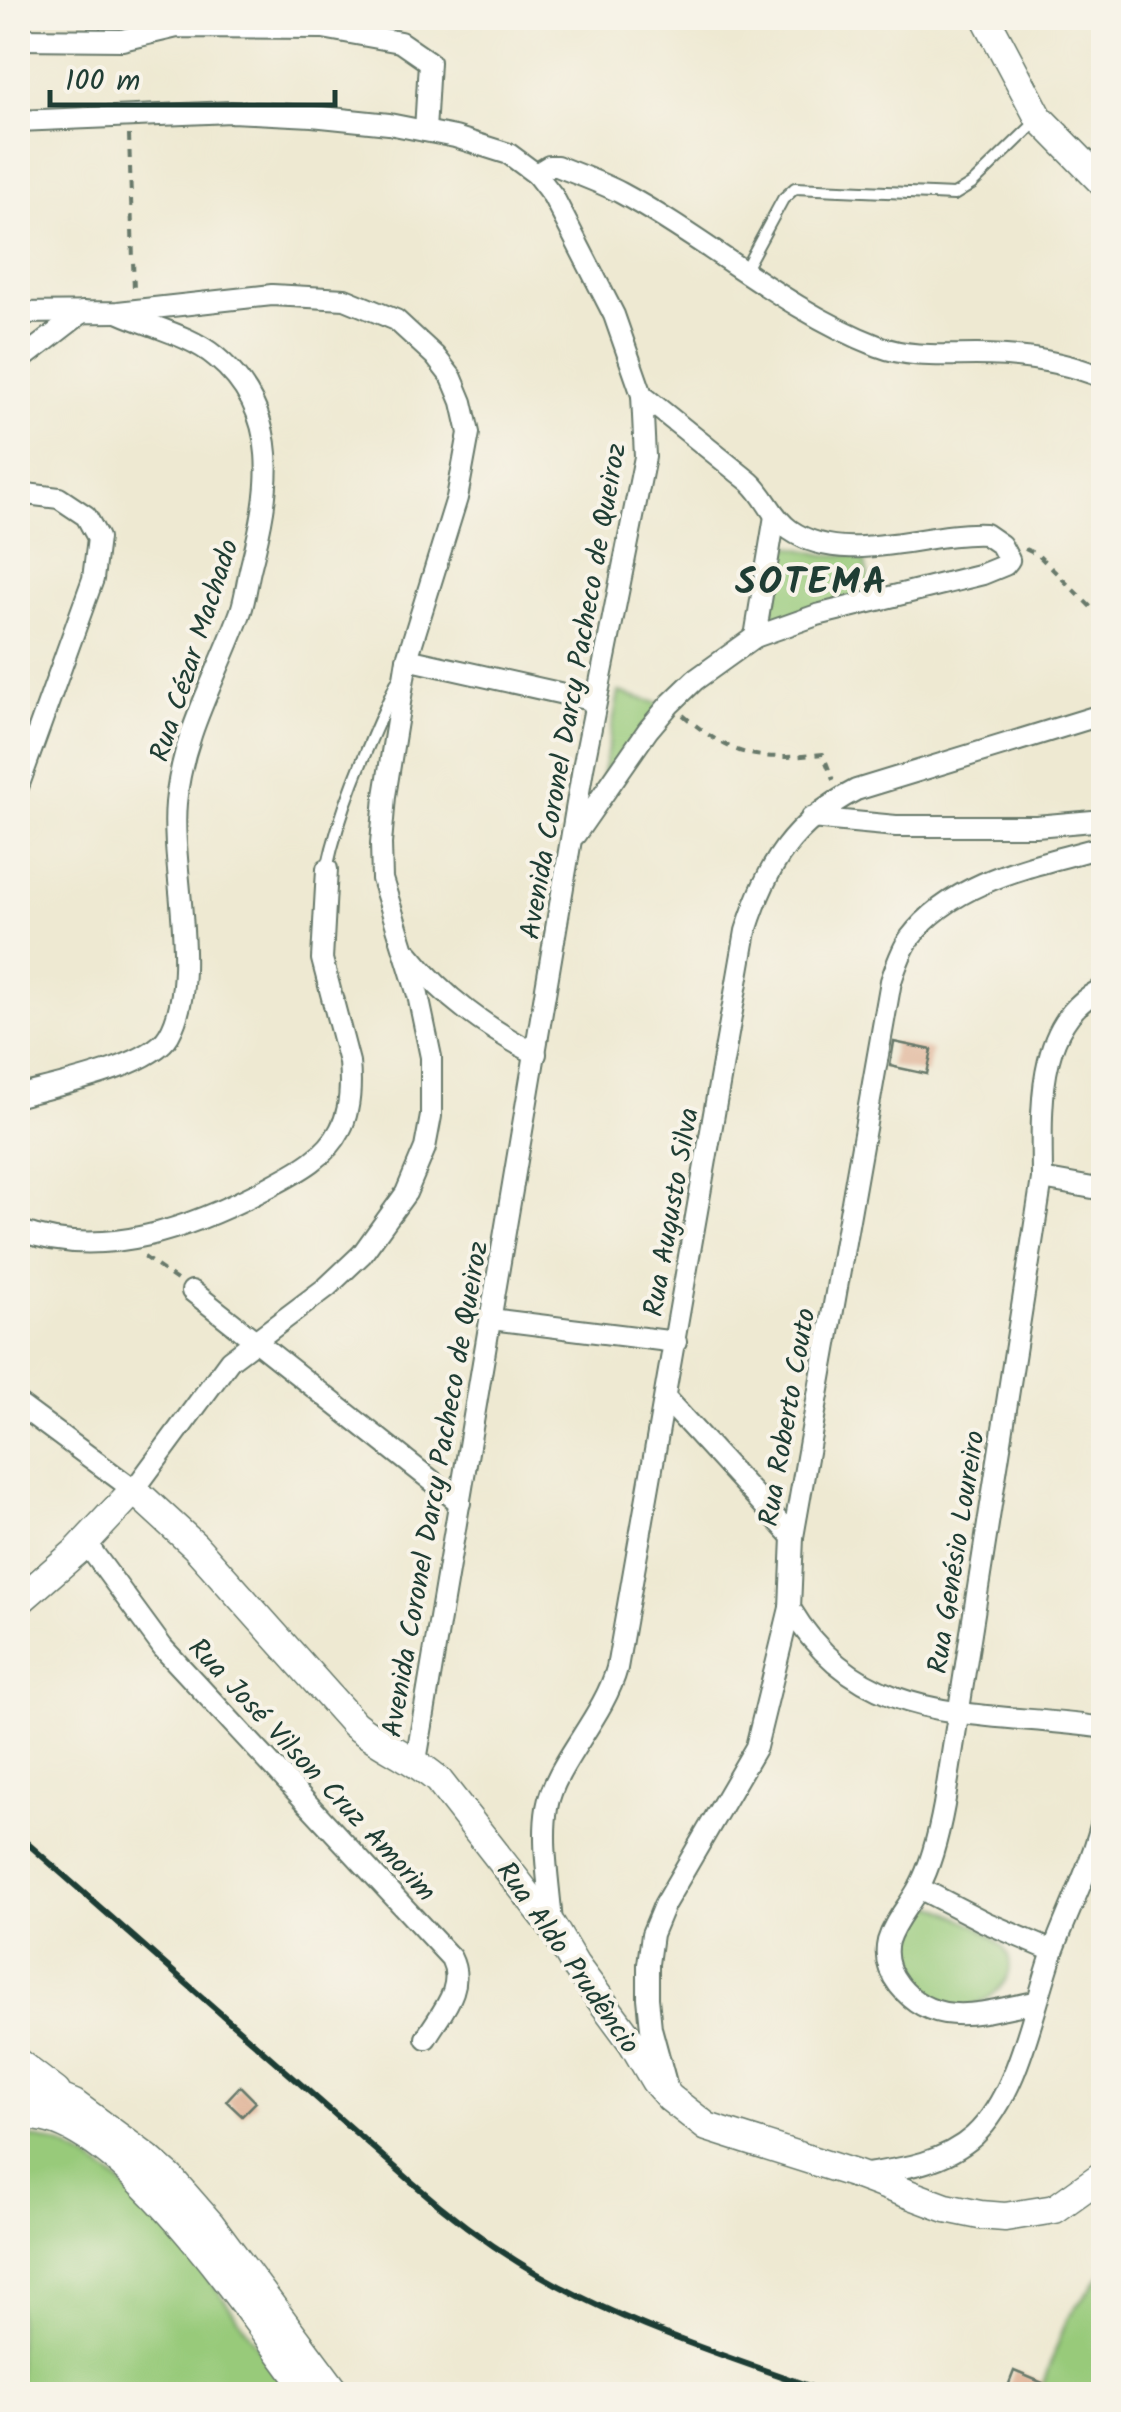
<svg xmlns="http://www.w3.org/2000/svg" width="1121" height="2412" viewBox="0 0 1121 2412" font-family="Kalam,sans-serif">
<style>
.green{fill:#98ca7a;stroke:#5c8457;stroke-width:2.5}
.building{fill:#dfb194}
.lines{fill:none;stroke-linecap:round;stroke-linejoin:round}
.lane-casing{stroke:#67796b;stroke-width:14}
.street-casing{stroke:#67796b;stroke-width:24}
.secondary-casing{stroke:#67796b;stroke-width:31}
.path{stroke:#67796b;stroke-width:4;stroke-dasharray:8 8;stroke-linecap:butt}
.lane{stroke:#fff;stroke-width:10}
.street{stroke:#fff;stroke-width:20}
.secondary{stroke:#fff;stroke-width:28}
.rail{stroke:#1f3d34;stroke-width:6}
.labels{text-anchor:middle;stroke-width:8;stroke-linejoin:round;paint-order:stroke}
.street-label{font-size:28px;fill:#1f3d34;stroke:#f7f3e8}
.district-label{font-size:38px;font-weight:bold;letter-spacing:2.5px;fill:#1f3d34;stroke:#f7f3e8}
</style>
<rect width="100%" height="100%" fill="#f7f3e8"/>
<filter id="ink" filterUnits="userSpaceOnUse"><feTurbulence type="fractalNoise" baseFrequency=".01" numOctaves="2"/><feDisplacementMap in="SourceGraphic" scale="20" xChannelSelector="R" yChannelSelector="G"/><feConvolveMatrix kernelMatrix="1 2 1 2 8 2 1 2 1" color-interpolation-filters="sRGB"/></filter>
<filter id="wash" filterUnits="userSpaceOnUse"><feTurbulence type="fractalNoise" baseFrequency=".0048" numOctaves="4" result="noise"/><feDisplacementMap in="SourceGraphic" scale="40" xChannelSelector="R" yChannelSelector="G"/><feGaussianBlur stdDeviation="2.25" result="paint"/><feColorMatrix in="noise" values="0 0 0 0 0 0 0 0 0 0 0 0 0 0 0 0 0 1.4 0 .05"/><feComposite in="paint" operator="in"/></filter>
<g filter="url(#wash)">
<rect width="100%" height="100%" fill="#eee9d2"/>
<!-- green -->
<g class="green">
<polygon points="776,543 825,555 863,555 872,591 775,621 766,619"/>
<polygon points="619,692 663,705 600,788"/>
<path d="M936,1906C970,1922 1045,1952 991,1996C981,2003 967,2011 954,2010C939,2009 918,1993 904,1987C901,1976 897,1964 896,1954C894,1935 919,1909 936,1906Z"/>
<path d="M21,2136C128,2142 233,2315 293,2394H18V2137Z"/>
<polygon points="1103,2272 1103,2394 1039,2394 1067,2319"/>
</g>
<g id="blocks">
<!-- building -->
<g class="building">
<polygon points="894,1042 932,1050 927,1074 890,1066"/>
<polygon points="240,2086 256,2102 242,2116 226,2101"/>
<polygon points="1014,2371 1043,2383 1039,2394 1005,2394"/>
</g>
</g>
</g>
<g filter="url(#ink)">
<use href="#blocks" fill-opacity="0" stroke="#67796b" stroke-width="2.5"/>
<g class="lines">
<defs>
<g id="lane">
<polyline points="744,271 783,199 795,188 954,195 972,184 1039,119"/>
<path d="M327,869C341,804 369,744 396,683"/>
</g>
<g id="street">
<polyline points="18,39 122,40 177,27 323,28 400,42 429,62 425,131"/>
<polyline points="18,121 231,112 312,116 389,124 455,137 509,154 536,174 553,196 614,315 642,395 645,457 583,768 416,1761"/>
<path d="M536,174L549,166H557C579,175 600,182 621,193C707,239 785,310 878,346C909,358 943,355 976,355C1020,355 1063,361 1104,378"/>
<polyline points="18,313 118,312 272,295 345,299 396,320 435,356 452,378 462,402 469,433 457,498 407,659 385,796 381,844 382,879 418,995 431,1057 431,1116 425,1148 406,1193 362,1254 327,1287 230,1360 134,1490 18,1404"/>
<polyline points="18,362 83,312"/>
<polyline points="18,493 59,498 86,516 98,538 93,579 18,787"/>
<polyline points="755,637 775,516"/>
<polyline points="407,659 595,701"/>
<polyline points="811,818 896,826 1036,826 1104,820"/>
<path d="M575,835L648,730L670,704L695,680L755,637L817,615L983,574L1005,565L1009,560L1001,545L985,534C924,531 845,568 790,530C772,518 766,496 750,482L642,395"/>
<path d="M409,954C444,998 487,1028 536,1054"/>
<path d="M18,1096C54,1086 151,1067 169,1035C202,977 170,868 176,803C182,734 218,675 241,611C246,596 247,581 251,566C270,492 284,413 216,357C190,335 151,327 120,313"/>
<polyline points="1042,1179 1104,1190"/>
<path d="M18,1230C103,1262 193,1227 269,1187C295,1173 326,1158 340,1130C351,1110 351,1084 349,1062L322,959L327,869"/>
<polyline points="192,1291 460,1503"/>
<polyline points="491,1319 676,1342"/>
<polyline points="666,1399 793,1537"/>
<path d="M86,1543L163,1648L451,1958C466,1988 441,2012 426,2038"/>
<path d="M790,1608C863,1731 982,1709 1104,1728"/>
<polyline points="919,1888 985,1922 1053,1951"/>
<path d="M552,1925C550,1888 541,1845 547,1808C554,1765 604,1717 617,1668L746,931C767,864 793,823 856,790L1104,714"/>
<path d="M1035,2002C986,2011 935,2031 899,1985C889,1972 884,1958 888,1941C894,1921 909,1906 919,1887C932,1863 939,1832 944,1805L1042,1179C1042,1116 1033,1020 1104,988"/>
<path d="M667,2087L651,2028L648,1998V1964L652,1934L664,1905L756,1747L790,1608L793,1537L891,981C896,967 901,950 910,938C954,879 1038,865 1104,846"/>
<path d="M860,2175C899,2169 943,2164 974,2136C1020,2093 1033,2007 1054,1949C1071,1904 1094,1860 1104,1813"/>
</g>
<g id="secondary">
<polyline points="986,18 1039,118 1104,184"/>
<path d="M18,1602L77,1551L134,1490L195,1546L354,1724C381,1746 412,1757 438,1780L552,1926L575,1965L632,2042L655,2081L670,2098L707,2127L858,2175L946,2208L980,2215L1005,2217L1055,2209L1104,2174"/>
<polyline points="18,2063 56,2092"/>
<polyline points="18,2090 48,2093 74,2104 147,2158 170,2178 211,2225 337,2394"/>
<path d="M18,2117C113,2100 258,2326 311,2394"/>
</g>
</defs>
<!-- lane casing -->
<use href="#lane" class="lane-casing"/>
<!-- street casing -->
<use href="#street" class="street-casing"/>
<!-- secondary casing -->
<use href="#secondary" class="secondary-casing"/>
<!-- path -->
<g class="path">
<polyline points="129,135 134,291"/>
<polyline points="1025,549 1038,555 1104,620"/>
<path d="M683,715C734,758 757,761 823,754L833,780"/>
<polyline points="144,1257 177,1280"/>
</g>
<!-- lane -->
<use href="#lane" class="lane"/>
<!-- street -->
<use href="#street" class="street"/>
<!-- secondary -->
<use href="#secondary" class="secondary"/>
<!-- rail -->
<path class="rail" d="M18,1835L413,2183C464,2228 518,2266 579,2296C659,2336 747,2363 831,2394"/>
</g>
</g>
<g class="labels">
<!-- street labels -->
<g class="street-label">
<text transform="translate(193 650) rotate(-72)" y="10">Rua Cézar Machado</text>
<text transform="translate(572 691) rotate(-80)" y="10">Avenida Coronel Darcy Pacheco de Queiroz</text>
<text transform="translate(670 1212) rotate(-80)" y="10">Rua Augusto Silva</text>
<text transform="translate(786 1417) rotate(-80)" y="10">Rua Roberto Couto</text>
<text transform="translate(434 1489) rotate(-80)" y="10">Avenida Coronel Darcy Pacheco de Queiroz</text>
<text transform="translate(955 1552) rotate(-81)" y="10">Rua Genésio Loureiro</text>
<text transform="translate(313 1769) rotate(47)" y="10">Rua José Vilson Cruz Amorim</text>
<text transform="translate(569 1957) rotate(55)" y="10">Rua Aldo Prudêncio</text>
</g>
<!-- district labels -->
<g class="district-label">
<text x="812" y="594">SOTEMA</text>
</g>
</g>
<!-- margin -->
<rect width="1121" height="2412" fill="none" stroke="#f7f3e8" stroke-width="60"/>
<!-- scale -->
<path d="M50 90v15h285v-15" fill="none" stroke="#1f3d34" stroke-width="5"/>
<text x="65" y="90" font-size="30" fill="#1f3d34" stroke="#f7f3e8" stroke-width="8" paint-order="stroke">100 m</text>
</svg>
